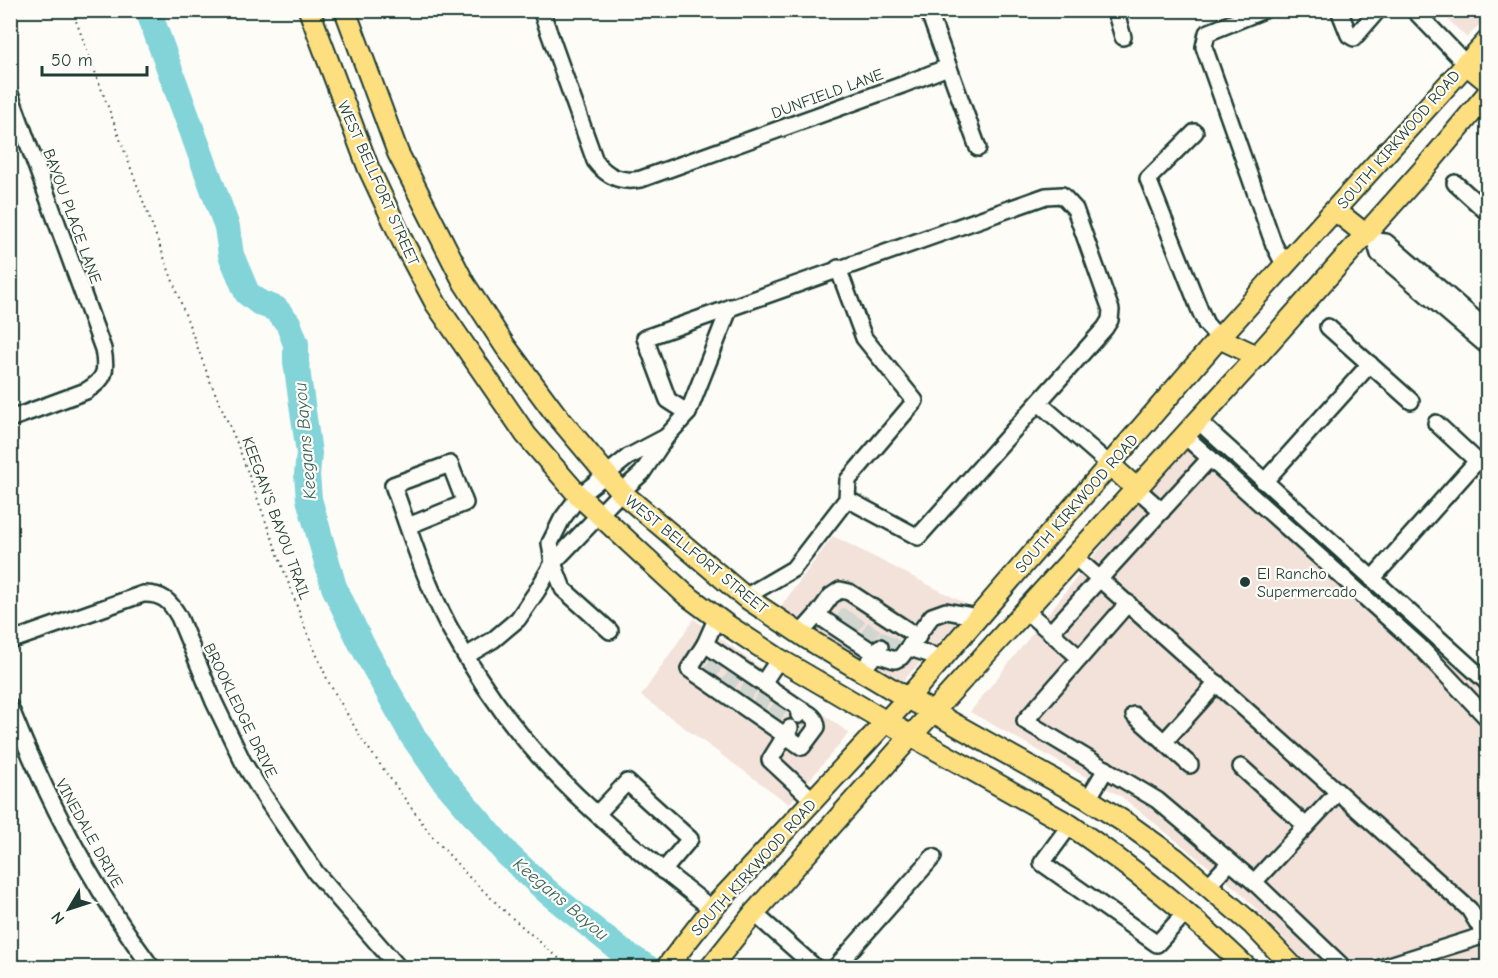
<svg xmlns="http://www.w3.org/2000/svg" width="1498" height="978" viewBox="0 0 1498 978" font-family="'Comic Neue',sans-serif">
<style>
.built{fill:#f3e2da}
.lines{fill:none;stroke-linecap:round;stroke-linejoin:round}
.river{stroke:#82d4d8;stroke-width:26}
.minor-tunnel{stroke:#d1d6d0;stroke-width:15;stroke-dasharray:15 8;stroke-linecap:butt}
.minor-casing{stroke:#1f3d34;stroke-width:20}
.major-casing{stroke:#1f3d34;stroke-width:24}
.path{stroke:#1f3d34;stroke-width:2;stroke-dasharray:1.5 4.5;stroke-linecap:butt}
.minor{stroke:#fdfcf7;stroke-width:15}
.major{stroke:#fedf80;stroke-width:20}
.poi-dot{fill:#1f3d34;stroke:#fdfcf7;stroke-width:2}
.labels{text-anchor:middle;stroke-width:4.5;stroke-linejoin:round;paint-order:stroke}
.street-label{font-size:16px;fill:#1f3d34;stroke:#fdfcf7}
.poi-label{font-size:16px;fill:#1f3d34;stroke:#fdfcf7;text-anchor:start}
.water-label{font-size:18px;font-style:italic;fill:#38635d;stroke:#fdfcf7}
</style>
<rect width="100%" height="100%" fill="#fdfcf7"/>
<filter id="ink" filterUnits="userSpaceOnUse"><feTurbulence type="fractalNoise" baseFrequency=".0167" numOctaves="2"/><feDisplacementMap in="SourceGraphic" scale="12" xChannelSelector="R" yChannelSelector="G"/><feConvolveMatrix kernelMatrix="1 2 1 2 8 2 1 2 1" color-interpolation-filters="sRGB"/></filter>
<g filter="url(#ink)">
<!-- built -->
<g class="built">
<polygon points="1439,11 1487,11 1487,16 1467,38"/>
<polygon points="1186,440 1487,693 1487,967 1310,967 1240,892 1122,797 970,712"/>
<polygon points="833,536 972,607 900,684 778,610"/>
<polygon points="694,619 849,733 789,804 641,696"/>
</g>
<g class="lines">
<!-- river -->
<polyline class="river" points="148,10 227,227 231,255 247,293 260,303 276,309 288,323 296,344 296,362 309,453 307,475 309,499 334,587 361,643 412,735 442,778 508,855 549,893 621,951 648,968"/>
<!-- minor-tunnel -->
<g class="minor-tunnel">
<polyline points="841,624 849,611"/>
<polyline points="851,630 859,617"/>
<polyline points="866,639 874,626"/>
<polyline points="880,647 888,634"/>
<polyline points="891,653 899,641"/>
<polyline points="710,673 718,661"/>
<polyline points="728,685 736,673"/>
<polyline points="744,696 752,684"/>
<polyline points="759,706 767,693"/>
<polyline points="774,716 782,704"/>
</g>
<defs>
<g id="minor">
<path d="M541,10L595,161C607,177 621,183 641,179L902,85L948,67"/>
<polyline points="928,10 978,148"/>
<polyline points="1115,10 1123,37"/>
<polyline points="1264,10 1207,33 1204,47 1274,245 1285,266"/>
<polyline points="1339,10 1349,35 1354,38 1378,10"/>
<polyline points="1414,10 1465,63"/>
<path d="M10,94L103,349C107,371 106,379 86,391L10,419"/>
<polyline points="1195,132 1148,179 1201,313 1206,324 1219,338"/>
<polyline points="1455,183 1488,213"/>
<polyline points="1365,234 1375,241 1379,254 1488,347"/>
<polyline points="1375,241 1386,242 1488,330"/>
<polyline points="1328,327 1411,401"/>
<polyline points="1039,403 1110,465"/>
<polyline points="688,413 668,400 645,338 1046,196 1062,195 1075,209 1111,310 1110,320 1105,328 918,537 847,499"/>
<polyline points="1198,421 1488,683"/>
<polyline points="1185,436 1418,645 1488,719"/>
<polyline points="1264,482 1370,364"/>
<polyline points="1136,488 1162,511"/>
<path d="M408,526L465,503L450,464L393,485C410,532 425,581 448,625C478,681 516,734 560,779C607,827 660,868 712,909"/>
<polyline points="1075,557 1469,909 1485,935 1380,968"/>
<polyline points="1372,579 1477,461 1436,423"/>
<polyline points="745,597 793,569 847,499 848,480 915,401 864,338 838,268"/>
<polyline points="1128,603 1025,721 1157,800 1254,882 1344,968"/>
<polyline points="1026,611 1080,658"/>
<polyline points="817,615 831,596 840,590 849,592 918,637"/>
<polyline points="717,617 705,644 802,710 799,715"/>
<polyline points="610,631 563,589 553,563 550,543 562,519 579,496 628,457 666,437"/>
<polyline points="1051,632 1210,458"/>
<polyline points="800,634 817,615 876,654 880,647"/>
<path d="M10,641L143,594C162,593 170,601 179,617L214,702L243,762L264,796L316,873L399,968"/>
<path d="M705,644L689,669L802,747L817,727C816,717 810,714 802,710"/>
<polyline points="910,648 941,658"/>
<polyline points="466,656 493,640 518,619 537,591 553,563 621,492 642,473 666,437 688,413 730,307"/>
<polyline points="861,671 876,654 895,660 901,657 932,616 946,611 978,617"/>
<polyline points="763,683 779,659"/>
<path d="M10,707C47,800 92,887 152,968"/>
<polyline points="1134,715 1190,765"/>
<polyline points="790,728 770,760 813,800"/>
<polyline points="1164,742 1217,683"/>
<polyline points="1241,767 1306,826"/>
<polyline points="1088,799 1106,769"/>
<polyline points="597,814 627,782 690,839 663,871"/>
<polyline points="1070,825 1042,863 1157,944 1187,911"/>
<polyline points="1254,882 1338,792"/>
<polyline points="1208,886 1230,862"/>
<polyline points="754,913 816,968"/>
<polyline points="835,968 933,857"/>
</g>
<g id="major">
<path d="M309,10L368,167L404,244L436,304L526,435L579,496L685,594L724,623L779,659L885,721L1070,825C1133,868 1192,915 1247,968"/>
<polyline points="345,10 398,153 464,283 505,346 554,412 621,492 745,597 808,639 890,688 1088,799 1129,825 1176,859 1253,925 1294,968"/>
<polyline points="1465,63 1488,82"/>
<polyline points="1336,211 1365,234"/>
<polyline points="1219,338 1257,356"/>
<polyline points="1110,465 1136,488"/>
<polyline points="666,968 712,909 908,698 1219,338 1488,40"/>
<polyline points="710,968 754,913 911,736 1257,356 1430,162 1488,93"/>
</g>
</defs>
<!-- minor casing -->
<use href="#minor" class="minor-casing"/>
<!-- major casing -->
<use href="#major" class="major-casing"/>
<!-- path -->
<polyline class="path" points="72,10 210,381 237,443 305,628 328,681 361,738 431,835 469,877 510,916 570,968"/>
<!-- minor -->
<use href="#minor" class="minor"/>
<!-- major -->
<use href="#major" class="major"/>
</g>
</g>
<!-- markers -->
<circle class="poi-dot" cx="1245" cy="582" r="6"/>
<g class="labels">
<!-- street labels -->
<g class="street-label">
<text transform="translate(827 93) rotate(-20)" y="6">DUNFIELD LANE</text>
<text transform="translate(1398 139) rotate(-49)" y="6">SOUTH KIRKWOOD ROAD</text>
<text transform="translate(379 183) rotate(66)" y="6">WEST BELLFORT STREET</text>
<text transform="translate(73 216) rotate(70)" y="6">BAYOU PLACE LANE</text>
<text transform="translate(1076 503) rotate(-49)" y="6">SOUTH KIRKWOOD ROAD</text>
<text transform="translate(277 518) rotate(70)" y="6">KEEGAN'S BAYOU TRAIL</text>
<text transform="translate(697 554) rotate(39)" y="6">WEST BELLFORT STREET</text>
<text transform="translate(241 710) rotate(64)" y="6">BROOKLEDGE DRIVE</text>
<text transform="translate(90 833) rotate(61)" y="6">VINEDALE DRIVE</text>
<text transform="translate(753 867) rotate(-48)" y="6">SOUTH KIRKWOOD ROAD</text>
</g>
<!-- poi labels -->
<g class="poi-label">
<text x="1257" y="579">El Rancho<tspan x="1257" dy="18">Supermercado</tspan></text>
</g>
<!-- water labels -->
<g class="water-label">
<text transform="translate(305 441) rotate(-95)" y="6">Keegans Bayou</text>
<text transform="translate(561 899) rotate(40)" y="6">Keegans Bayou</text>
</g>
</g>
<!-- margin -->
<rect width="1498" height="978" fill="none" stroke="#fdfcf7" stroke-width="36"/>
<rect x="18" y="18" width="1462" height="942" fill="none" stroke="#1f3d34" stroke-width="2" filter="url(#ink)"/>
<!-- north arrow -->
<g transform="translate(69 909) rotate(231)" stroke="#fdfcf7" stroke-width="4.5" paint-order="stroke">
<path d="M0-4.5L10 22L0 15L-10 22Z" fill="#1f3d34"/>
<text y="-9" font-size="16" font-weight="bold" text-anchor="middle" fill="#1f3d34">N</text>
</g>
<!-- scale -->
<path d="M42 66v9h105v-9" fill="none" stroke="#1f3d34" stroke-width="3"/>
<text x="51" y="66" font-size="18" fill="#1f3d34" stroke="#fdfcf7" stroke-width="4.5" paint-order="stroke">50 m</text>
</svg>
